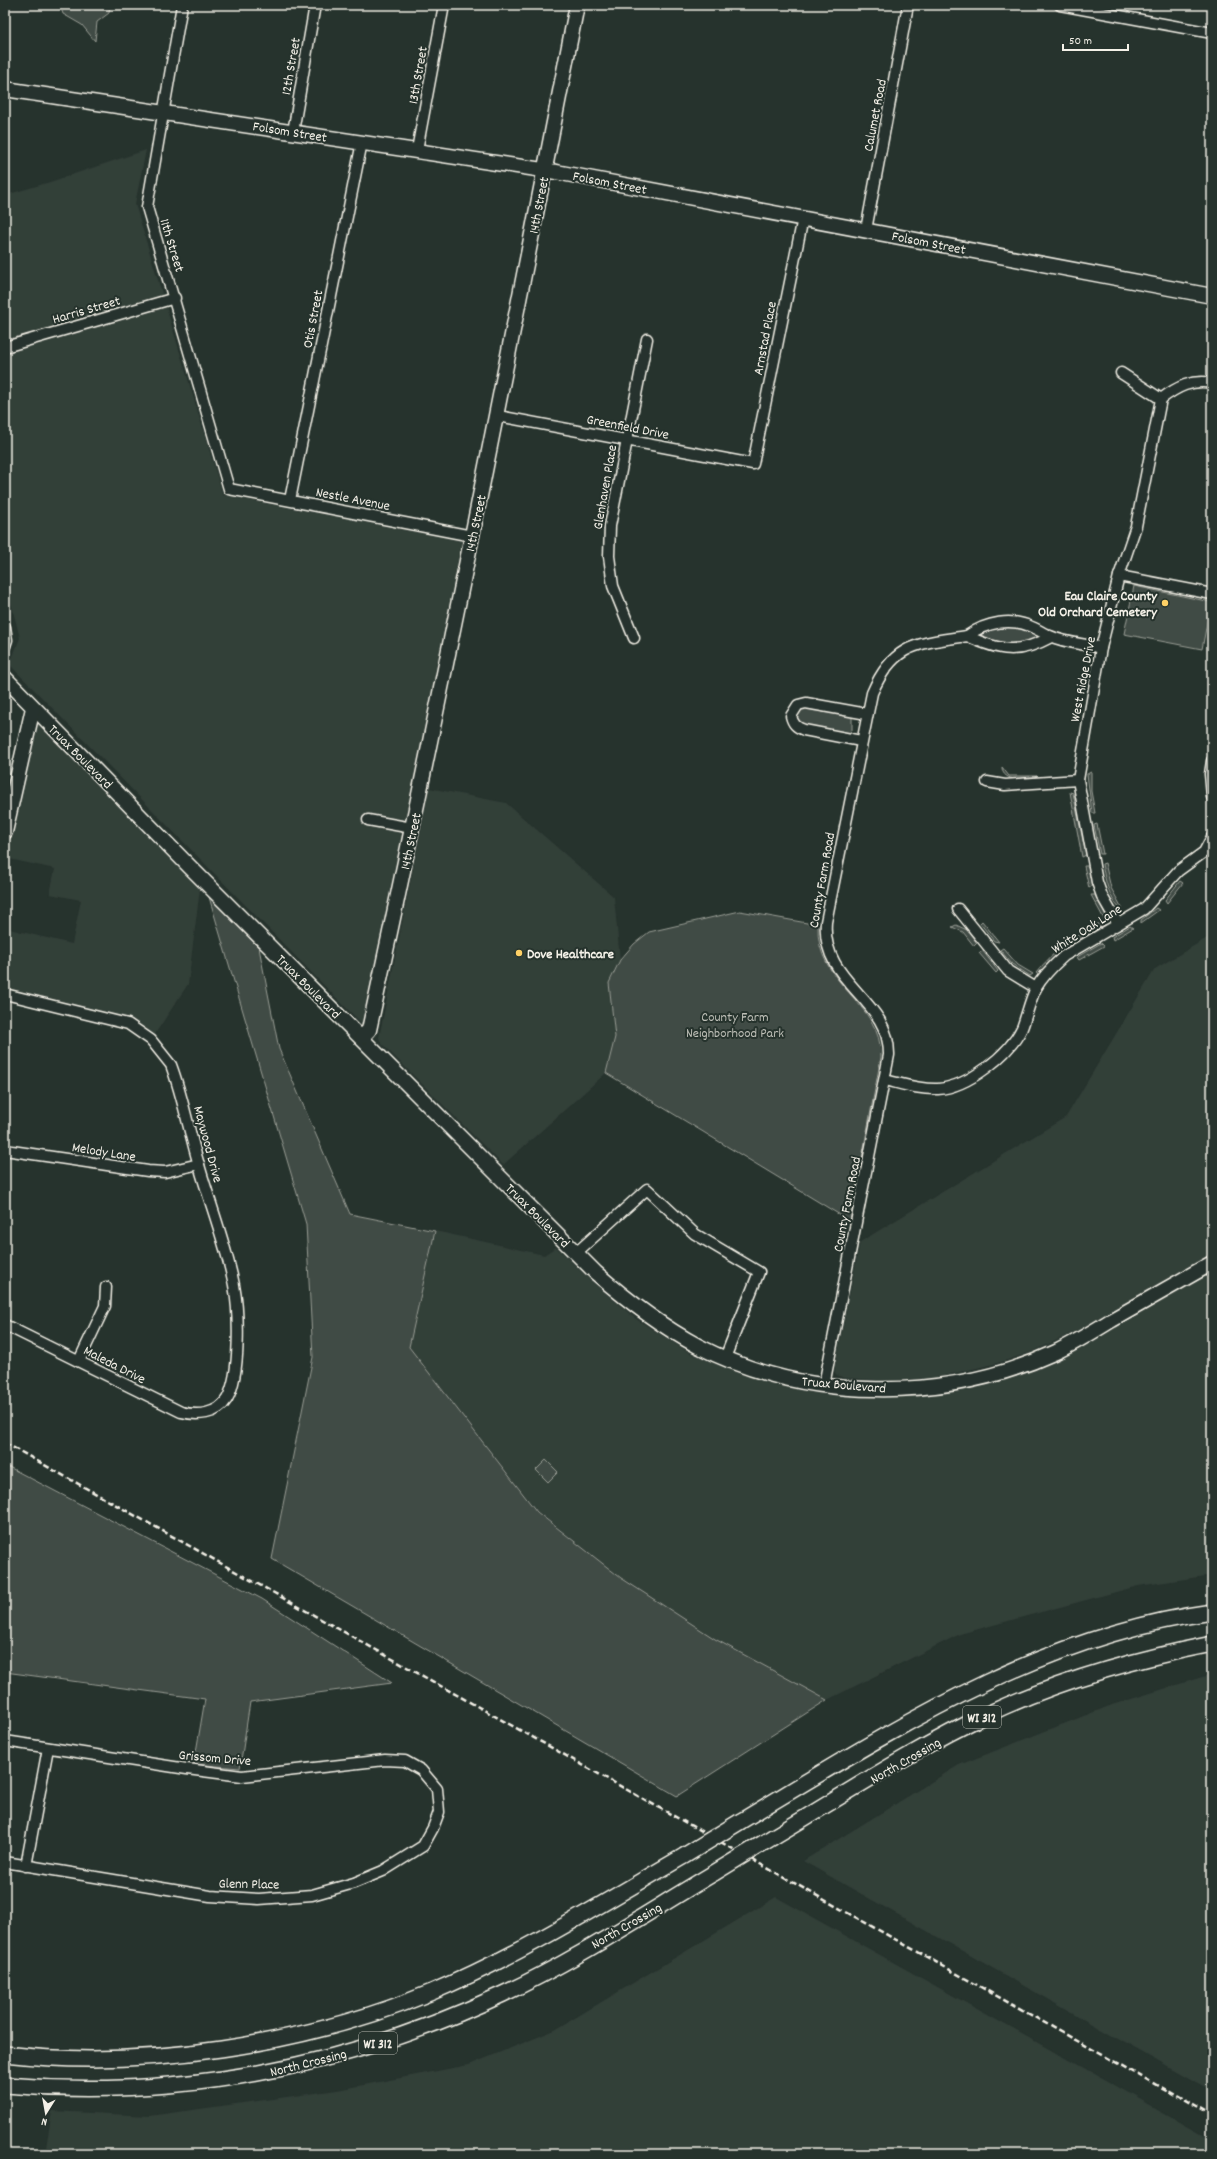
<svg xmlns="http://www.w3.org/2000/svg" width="1217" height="2159" viewBox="0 0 1217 2159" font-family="Dekko,sans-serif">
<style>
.built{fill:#333f39}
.green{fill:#414b45;stroke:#9a9e96}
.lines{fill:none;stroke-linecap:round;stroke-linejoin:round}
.street-casing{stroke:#f4f1e8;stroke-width:13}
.secondary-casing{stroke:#f4f1e8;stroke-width:17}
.primary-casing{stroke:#f4f1e8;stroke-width:18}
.street{stroke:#26332d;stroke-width:10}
.secondary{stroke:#26332d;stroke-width:14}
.primary{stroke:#26332d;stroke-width:15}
.rail{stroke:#f4f1e8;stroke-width:2.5;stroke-dasharray:6 3;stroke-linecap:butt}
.primary-bridge-casing{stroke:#f4f1e8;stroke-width:18;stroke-linecap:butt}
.primary-bridge{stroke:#26332d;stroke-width:15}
.poi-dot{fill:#ffd166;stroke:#26332d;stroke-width:1.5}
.labels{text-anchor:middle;stroke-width:4;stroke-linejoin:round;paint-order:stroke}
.shield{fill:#26332d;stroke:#b6b8b0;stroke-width:1}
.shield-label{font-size:13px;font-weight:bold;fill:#f4f1e8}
.street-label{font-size:14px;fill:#f4f1e8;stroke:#26332d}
.poi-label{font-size:14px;font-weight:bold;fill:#f4f1e8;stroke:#26332d;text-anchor:end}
.park-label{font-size:14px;fill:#bebfb7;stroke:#26332d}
</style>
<rect width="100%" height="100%" fill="#26332d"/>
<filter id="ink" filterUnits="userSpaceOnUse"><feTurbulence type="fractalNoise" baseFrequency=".025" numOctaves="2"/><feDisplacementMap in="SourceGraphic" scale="8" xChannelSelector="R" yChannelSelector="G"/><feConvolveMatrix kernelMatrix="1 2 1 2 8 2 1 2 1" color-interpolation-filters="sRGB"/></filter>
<g filter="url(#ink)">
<!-- built -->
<g class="built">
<polygon points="146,150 135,204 223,495 463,541 364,1026 8,663 13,656 20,638 5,580 5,192 6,195 50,182"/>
<polygon points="37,719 200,888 188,984 151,1040 139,1030 5,994 5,928 72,944 81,900 50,894 55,869 5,858"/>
<polygon points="429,788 506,803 614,897 620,960 609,983 615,1037 606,1073 503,1165 382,1044 379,1038"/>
<polygon points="1212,935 1212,1253 1085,1327 1032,1352 998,1363 939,1377 910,1380 874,1380 844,1378 837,1375 835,1373 835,1365 860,1242 1066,1117 1155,969"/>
<polygon points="435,1231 544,1255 556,1247 596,1285 636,1319 692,1354 782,1386 830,1395 880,1398 922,1396 972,1388 1014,1376 1062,1357 1212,1272 1212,1575 1138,1586 960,1634 827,1700 715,1639 621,1578 537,1511 409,1347"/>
<polygon points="1212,1674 1212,2092 803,1861 959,1765 1112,1705"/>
<polygon points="776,1897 1212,2140 1212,2154 45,2154 52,2111 149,2116 337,2090 469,2065 555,2030"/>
</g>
<!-- green -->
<g class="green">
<polygon points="60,5 110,5 109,13 97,22 95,41 82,25 63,14"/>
<polygon points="1134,586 1211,602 1202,649 1124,634"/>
<path d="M997,627H1022L1041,637C1018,649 1002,646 978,636V634Z"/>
<path d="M803,707L852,715V730L848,734L803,725C793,720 797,713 803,707Z"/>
<path d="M1002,767L1009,776H1037C1027,780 1002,783 1002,767Z"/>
<polygon points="1091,772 1091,791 1095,813 1092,813 1087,774"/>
<polygon points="1070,792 1073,793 1086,855 1082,857"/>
<polygon points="1097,824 1103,854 1100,854 1094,825"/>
<path d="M1105,863L1111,888L1122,908L1120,909C1109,897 1105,880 1102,864Z"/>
<polygon points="1084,866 1088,866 1092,886 1089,888"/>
<polygon points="1180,881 1183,883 1167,903 1165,900"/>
<polygon points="1091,895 1095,895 1106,915 1104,919"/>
<polygon points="209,897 259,948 279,1049 350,1214 435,1231 409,1347 537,1512 621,1578 715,1639 827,1700 677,1796 272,1559 313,1357 306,1224"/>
<polygon points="1156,908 1159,910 1141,923 1141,920"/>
<path d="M740,911L818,925C815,985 882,1001 881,1057L850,1221L606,1073L615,1037L609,983L620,960L634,944L649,932Z"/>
<polygon points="982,921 999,942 994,941 980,923"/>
<path d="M1103,921L1105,924L1064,949L1039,975L1036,973C1056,948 1075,937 1103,921Z"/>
<polygon points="956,925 967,930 977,943 974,946 963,932 952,927"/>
<polygon points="1130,926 1133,928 1113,940 1112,937"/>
<polygon points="1101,943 1104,946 1079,960 1077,957"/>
<polygon points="1003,948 1018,965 1033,974 1030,976 1012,964 1000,950"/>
<polygon points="983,951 998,971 996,973 979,953"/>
<polygon points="546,1460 558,1472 548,1482 536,1470"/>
<polygon points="5,1465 262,1599 392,1683 250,1702 240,1768 194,1764 205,1699 5,1672"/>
</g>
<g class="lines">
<defs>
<g id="street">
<polyline points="182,5 147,207 229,489 472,536"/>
<polyline points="1060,5 1212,33"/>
<polyline points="293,132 315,5"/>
<polyline points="417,150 444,5"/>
<polyline points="866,230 908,5"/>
<polyline points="5,347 175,298"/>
<polyline points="1121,373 1161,399"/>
<polyline points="498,416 753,464 803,218"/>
<polyline points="290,500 362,142"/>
<polyline points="1119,576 1212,594"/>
<polyline points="5,627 7,640 5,646"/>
<path d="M967,636C1000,651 1018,655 1051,637"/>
<polyline points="634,638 613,586 609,556 610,526 647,339"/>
<path d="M861,741L804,730C796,727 793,724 791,716L798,705L806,703L867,714"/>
<polyline points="1212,761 1210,774 1212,797"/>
<polyline points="987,782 1005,785 1078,780"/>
<polyline points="368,820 412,828"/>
<polyline points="958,909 1008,971 1036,988"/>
<path d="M1118,924L1102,896L1097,882L1078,780L1101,648L1119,576L1136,526L1161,399C1177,387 1192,379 1212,383"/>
<path d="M5,994L128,1024L151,1040L171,1065C183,1097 189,1132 199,1165C210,1204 226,1244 234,1285C239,1312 241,1374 227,1399C217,1415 197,1416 181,1412L5,1325"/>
<path d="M885,1080C902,1084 920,1090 938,1089C968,1087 1009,1055 1022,1028C1027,1015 1030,1000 1036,988C1043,976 1054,965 1064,956L1144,909L1178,871L1204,852L1212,837"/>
<polyline points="5,1150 148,1171 165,1172 199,1164"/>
<polyline points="576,1253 647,1189 695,1234 759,1272 725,1358"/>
<polyline points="79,1361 105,1306 106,1287"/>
<path d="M824,1385L889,1055C890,998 821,985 826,922L872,693C894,642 918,644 967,636C986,622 1012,617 1034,628C1039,630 1044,634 1050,636C1065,643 1085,644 1101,648"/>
<polyline points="5,1741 187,1769 242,1776 385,1760 405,1761 421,1770 437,1789 439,1812 433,1828 423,1846 383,1871 354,1883 312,1895 259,1899 210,1896 5,1862"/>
<polyline points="26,1866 48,1748"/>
</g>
<g id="secondary">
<polyline points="5,89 556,172 1212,296"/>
<path d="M5,678L189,866L596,1273C628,1301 661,1326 698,1346C807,1402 945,1403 1056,1352C1075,1343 1094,1331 1112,1320C1145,1301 1179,1282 1212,1263"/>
<polyline points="5,832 33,708"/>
<path d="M362,1037L369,1030C443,689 510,347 577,5"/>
</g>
<g id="primary">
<path d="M741,1821C890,1732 1036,1636 1212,1612"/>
<path d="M773,1837C844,1795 915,1748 990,1713C1061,1680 1136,1659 1212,1644"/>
<path d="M5,2054C141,2070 305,2045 432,1992C520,1955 601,1904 684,1856"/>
<path d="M5,2085C177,2100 348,2067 503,1994C576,1960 645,1914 714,1873"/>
</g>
</defs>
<!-- street casing -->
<use href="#street" class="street-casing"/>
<!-- secondary casing -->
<use href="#secondary" class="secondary-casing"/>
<!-- primary casing -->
<use href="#primary" class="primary-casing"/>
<!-- street -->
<use href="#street" class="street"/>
<!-- secondary -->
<use href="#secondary" class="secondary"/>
<!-- primary -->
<use href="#primary" class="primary"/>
<!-- rail -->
<polyline class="rail" points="5,1443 1212,2116"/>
<defs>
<g id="primary-bridge">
<polyline points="684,1856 741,1821"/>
<polyline points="714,1873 773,1837"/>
</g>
</defs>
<!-- primary-bridge casing -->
<use href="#primary-bridge" class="primary-bridge-casing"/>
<!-- primary-bridge -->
<use href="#primary-bridge" class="primary-bridge"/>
</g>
</g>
<!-- markers -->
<g class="poi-dot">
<circle cx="1165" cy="603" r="4"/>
<circle cx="519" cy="953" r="4"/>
</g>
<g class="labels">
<!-- shield labels -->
<g class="shield">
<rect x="963" y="1706" width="38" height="22" rx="3"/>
<rect x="359" y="2032" width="38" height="22" rx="3"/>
</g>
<g class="shield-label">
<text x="982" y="1722">WI 312</text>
<text x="378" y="2048">WI 312</text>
</g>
<!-- street labels -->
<g class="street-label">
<text transform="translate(290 66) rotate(-80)" y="5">12th Street</text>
<text transform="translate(417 75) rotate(-80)" y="5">13th Street</text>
<text transform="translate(874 115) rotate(-79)" y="5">Calumet Road</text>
<text transform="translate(290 131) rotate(9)" y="5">Folsom Street</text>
<text transform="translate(610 182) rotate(11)" y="5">Folsom Street</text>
<text transform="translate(538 205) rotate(-79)" y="5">14th Street</text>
<text transform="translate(929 242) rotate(11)" y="5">Folsom Street</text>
<text transform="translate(173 245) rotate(73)" y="5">11th Street</text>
<text transform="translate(86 309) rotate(-16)" y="5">Harris Street</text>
<text transform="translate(312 319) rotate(-79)" y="5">Otis Street</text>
<text transform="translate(764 338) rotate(-79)" y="5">Arnstad Place</text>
<text transform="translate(628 426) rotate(11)" y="5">Greenfield Drive</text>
<text transform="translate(604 487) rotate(-80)" y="5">Glenhaven Place</text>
<text transform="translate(353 498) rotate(11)" y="5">Nestle Avenue</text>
<text transform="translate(475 523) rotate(-78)" y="5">14th Street</text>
<text transform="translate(1082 679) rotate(-79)" y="5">West Ridge Drive</text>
<text transform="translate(81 756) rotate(45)" y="5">Truax Boulevard</text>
<text transform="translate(410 841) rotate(-78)" y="5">14th Street</text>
<text transform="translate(821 880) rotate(-80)" y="5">County Farm Road</text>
<text transform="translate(1086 928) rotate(-32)" y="5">White Oak Lane</text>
<text transform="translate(309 986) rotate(45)" y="5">Truax Boulevard</text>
<text transform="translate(209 1144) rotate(75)" y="5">Maywood Drive</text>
<text transform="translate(104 1151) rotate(9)" y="5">Melody Lane</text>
<text transform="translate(846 1204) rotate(-79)" y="5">County Farm Road</text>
<text transform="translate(538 1215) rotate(45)" y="5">Truax Boulevard</text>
<text transform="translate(115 1364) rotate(27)" y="5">Maleda Drive</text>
<text transform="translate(844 1384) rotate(5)" y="5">Truax Boulevard</text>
<text transform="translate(215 1757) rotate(5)" y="5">Grissom Drive</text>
<text transform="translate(905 1760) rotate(-30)" y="5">North Crossing</text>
<text transform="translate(249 1883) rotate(1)" y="5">Glenn Place</text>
<text transform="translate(626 1925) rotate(-30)" y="5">North Crossing</text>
<text transform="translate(308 2062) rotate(-14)" y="5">North Crossing</text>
</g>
<!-- poi labels -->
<g class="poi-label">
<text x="1157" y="600">Eau Claire County<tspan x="1157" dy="16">Old Orchard Cemetery</tspan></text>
<text x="527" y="958" text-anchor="start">Dove Healthcare</text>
</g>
<!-- park labels -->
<g class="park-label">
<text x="735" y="1021">County Farm<tspan x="735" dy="16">Neighborhood Park</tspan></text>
</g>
</g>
<!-- margin -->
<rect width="1217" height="2159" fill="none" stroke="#26332d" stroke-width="20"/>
<rect x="10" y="10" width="1197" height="2139" fill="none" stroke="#f4f1e8" stroke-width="1.5" filter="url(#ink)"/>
<!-- north arrow -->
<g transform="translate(46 2113) rotate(191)" stroke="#26332d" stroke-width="3" paint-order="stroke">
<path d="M0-3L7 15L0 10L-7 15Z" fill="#f4f1e8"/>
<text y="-6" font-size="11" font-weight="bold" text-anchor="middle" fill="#f4f1e8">N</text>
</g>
<!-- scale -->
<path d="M1063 44v6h65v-6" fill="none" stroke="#f4f1e8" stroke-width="2"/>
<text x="1069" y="44" font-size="12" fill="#f4f1e8" stroke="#26332d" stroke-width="3" paint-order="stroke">50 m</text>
</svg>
